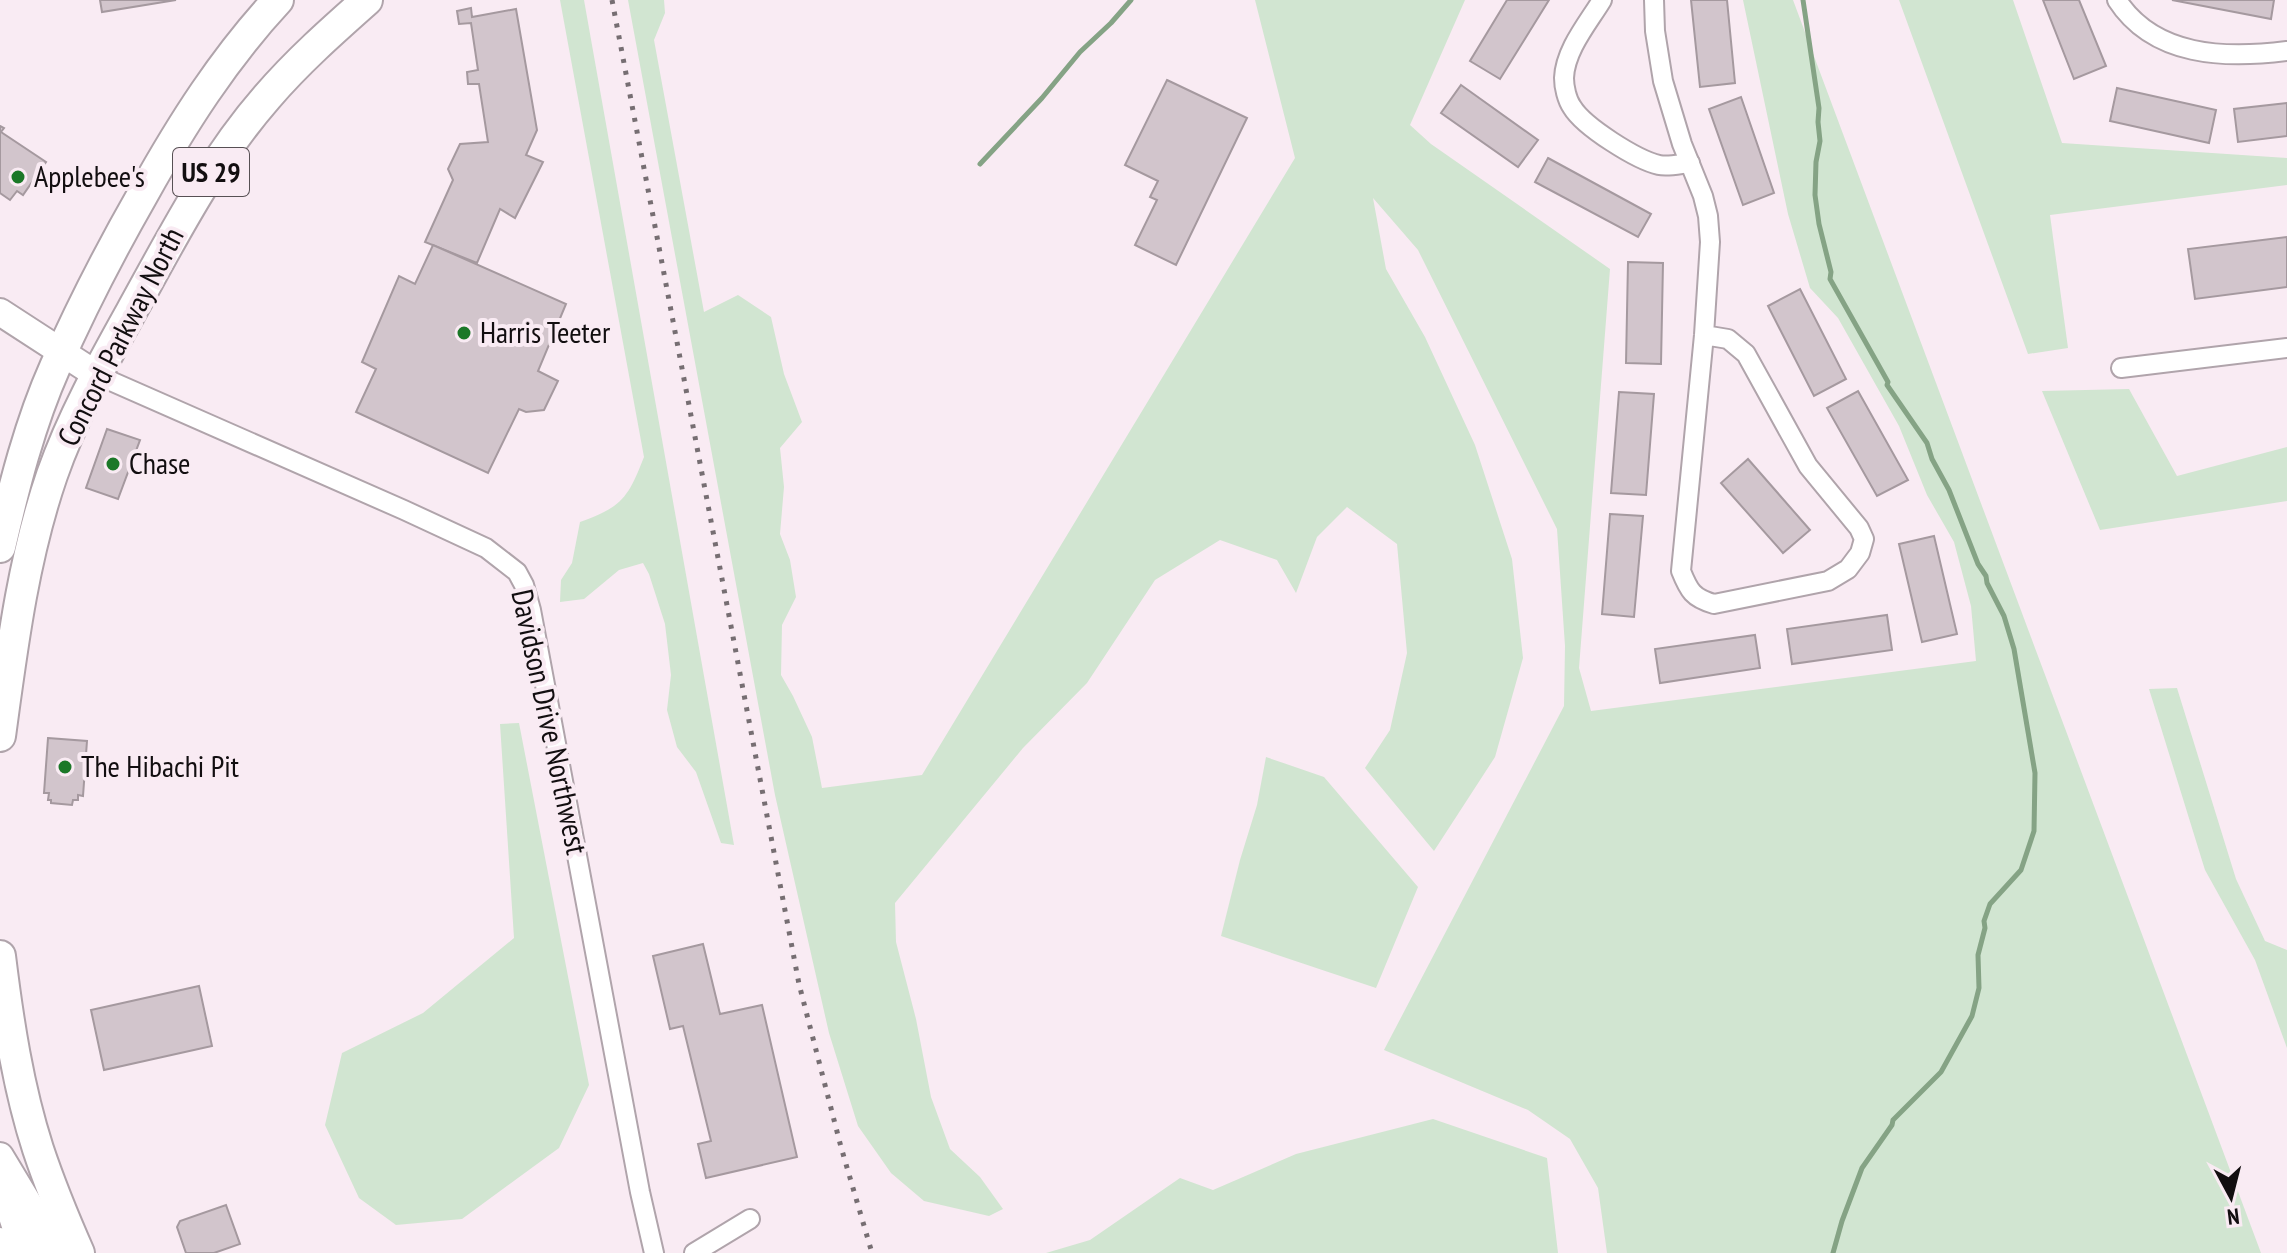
<svg xmlns="http://www.w3.org/2000/svg" width="2287" height="1253" viewBox="0 0 2287 1253" font-family="'PT Sans Narrow',sans-serif">
<style>
.green{fill:#d1e5d1}
.lines{fill:none;stroke-linecap:round;stroke-linejoin:round}
.stream{stroke:#85a385;stroke-width:5}
.building{fill:#d2c5cc;stroke:#a5999f;stroke-width:2}
.minor-casing{stroke:#b0a4ab;stroke-width:22}
.secondary-casing{stroke:#b0a4ab;stroke-width:30}
.trunk-casing{stroke:#b0a4ab;stroke-width:34}
.minor{stroke:#fff;stroke-width:18}
.secondary{stroke:#fff;stroke-width:26}
.trunk{stroke:#fff;stroke-width:30}
.rail{stroke:#766e72;stroke-width:5;stroke-dasharray:4 8;stroke-linecap:butt}
.poi-dot{fill:#1b7828;stroke:#f9ebf3;stroke-width:3}
.labels{text-anchor:middle;stroke-width:8;stroke-linejoin:round;paint-order:stroke}
.shield{fill:#f9ebf3;stroke:#575054;stroke-width:2}
.shield-label{font-size:28px;font-weight:bold;fill:#120e10}
.poi-label{font-size:30px;fill:#120e10;stroke:#f9ebf3;text-anchor:start}
.street-label{font-size:30px;fill:#120e10;stroke:#f9ebf3}
</style>
<rect width="100%" height="100%" fill="#f9ebf3"/>
<!-- green -->
<g class="green">
<path d="M560,0H584L734,845L721,843L696,772L677,747L667,710L671,675L665,624L649,574L643,563L619,570L584,599L560,602L561,580L572,563L580,522C622,507 628,498 644,457Z"/>
<polygon points="628,0 664,0 665,13 654,40 704,312 738,295 771,317 784,374 802,422 780,448 784,487 780,534 790,560 796,597 782,625 781,675 793,696 812,737 822,788 922,775 1295,158 1255,0 1465,0 1410,125 1431,144 1610,269 1579,668 1591,711 1976,661 1971,606 1954,542 1927,495 1899,426 1864,364 1838,318 1810,288 1788,214 1743,0 1793,0 2261,1253 1607,1253 1598,1188 1570,1139 1528,1110 1384,1050 1564,706 1565,646 1557,529 1418,250 1373,198 1386,269 1425,337 1475,445 1512,559 1523,658 1495,757 1434,851 1365,768 1390,730 1407,653 1397,544 1347,507 1317,537 1296,593 1277,560 1220,540 1155,580 1087,683 1023,748 895,903 896,942 916,1019 931,1097 950,1149 980,1177 1003,1209 989,1216 924,1201 891,1173 858,1126 829,1033 775,795"/>
<polygon points="1899,0 2013,0 2062,143 2287,158 2287,185 2050,215 2068,348 2028,354"/>
<polygon points="2129,389 2177,476 2287,447 2287,501 2100,530 2042,391"/>
<polygon points="2177,688 2236,879 2265,941 2287,950 2287,1048 2255,960 2205,870 2149,689"/>
<polygon points="519,723 589,1085 559,1148 462,1219 396,1225 359,1198 325,1125 342,1053 423,1013 514,938 500,724"/>
<polygon points="1266,757 1324,777 1418,887 1376,988 1221,936 1240,860 1257,805"/>
<polygon points="1433,1119 1547,1158 1558,1253 1046,1253 1090,1240 1180,1178 1213,1190 1296,1154"/>
</g>
<g class="lines">
<!-- stream -->
<g class="stream">
<polyline points="1803,0 1819,108 1818,122 1820,141 1816,162 1815,195 1819,224 1831,272 1830,279 1888,382 1887,385 1927,443 1932,459 1949,490 1978,564 1986,576 1987,583 2004,616 2014,649 2035,773 2034,831 2021,870 1990,904 1984,921 1985,928 1978,955 1979,988 1972,1016 1941,1072 1893,1120 1892,1125 1862,1168 1842,1221 1833,1253"/>
<polyline points="980,164 1042,98 1080,52 1111,23 1131,0"/>
</g>
</g>
<!-- building -->
<g class="building">
<polygon points="100,0 176,0 102,12"/>
<polygon points="1507,0 1549,0 1500,79 1470,61"/>
<polygon points="1691,0 1727,0 1735,83 1700,87"/>
<polygon points="2043,0 2079,0 2106,66 2074,79"/>
<polygon points="2172,0 2274,0 2271,19"/>
<polygon points="471,8 472,17 516,9 537,130 526,155 543,162 515,218 500,209 477,263 425,242 453,180 448,169 460,144 488,142 479,84 468,84 467,72 478,70 471,23 459,24 457,11"/>
<polygon points="1167,80 1247,118 1176,265 1135,245 1157,200 1150,197 1158,181 1125,165"/>
<polygon points="1461,85 1538,140 1518,167 1441,113"/>
<polygon points="2117,88 2216,110 2209,143 2110,121"/>
<polygon points="1741,97 1774,193 1743,205 1709,109"/>
<polygon points="2287,103 2287,136 2238,142 2234,109"/>
<polygon points="0,126 4,128 1,132 46,162 23,195 17,191 10,200 0,193"/>
<polygon points="1548,158 1651,214 1638,237 1535,182"/>
<polygon points="2287,237 2287,287 2195,299 2188,249"/>
<polygon points="433,245 566,304 538,371 558,381 544,410 526,412 519,409 488,473 356,412 376,369 362,362 399,276 415,284"/>
<polygon points="1628,262 1663,263 1661,364 1626,363"/>
<polygon points="1800,289 1846,379 1814,396 1768,306"/>
<polygon points="1858,391 1908,480 1877,496 1827,408"/>
<polygon points="1619,392 1654,394 1646,495 1611,493"/>
<polygon points="107,429 140,440 118,499 86,488"/>
<polygon points="1748,459 1810,530 1783,553 1721,483"/>
<polygon points="1610,514 1643,516 1634,617 1602,614"/>
<polygon points="1934,536 1957,634 1922,642 1899,544"/>
<polygon points="1887,615 1892,650 1792,664 1787,629"/>
<polygon points="1755,635 1760,668 1660,683 1655,649"/>
<polygon points="48,738 87,741 83,796 78,795 78,800 73,800 72,805 51,803 51,800 48,800 49,793 44,793"/>
<polygon points="703,944 720,1014 762,1005 797,1157 706,1178 698,1144 711,1141 683,1026 670,1029 653,956"/>
<polygon points="199,986 212,1046 104,1070 91,1010"/>
<polygon points="226,1205 240,1244 214,1253 186,1253 177,1227 180,1221"/>
</g>
<g class="lines">
<defs>
<g id="minor">
<path d="M1602,0C1588,23 1565,50 1564,78C1564,87 1567,100 1572,107C1584,127 1637,160 1659,165C1668,167 1680,164 1690,163"/>
<path d="M1654,0L1655,31L1663,81L1682,144L1703,196L1708,216L1710,242L1704,335L1681,571C1689,591 1693,598 1714,604L1828,581L1848,569L1860,553L1864,539L1859,528L1808,466L1746,354L1728,339L1704,335"/>
<path d="M2117,0C2154,57 2225,59 2287,51"/>
<polyline points="2121,368 2287,348"/>
<polyline points="97,375 404,510 486,548 517,572 524,585 531,610 640,1192 654,1253"/>
<polyline points="694,1253 750,1219"/>
</g>
<g id="secondary">
<polyline points="0,312 97,375"/>
<polyline points="0,1156 35,1214 54,1253"/>
<polyline points="0,1241 7,1253"/>
</g>
<g id="trunk">
<path d="M0,547C14,486 30,423 55,367C81,308 111,250 143,194C182,124 224,58 278,0"/>
<path d="M0,736C12,648 23,559 52,475C72,418 102,364 131,312C172,238 211,161 267,97C297,62 332,31 367,0"/>
<path d="M0,956C8,1021 18,1087 38,1149C50,1185 64,1219 79,1253"/>
<polyline points="0,1173 26,1253"/>
</g>
</defs>
<!-- minor casing -->
<use href="#minor" class="minor-casing"/>
<!-- secondary casing -->
<use href="#secondary" class="secondary-casing"/>
<!-- trunk casing -->
<use href="#trunk" class="trunk-casing"/>
<!-- minor -->
<use href="#minor" class="minor"/>
<!-- secondary -->
<use href="#secondary" class="secondary"/>
<!-- trunk -->
<use href="#trunk" class="trunk"/>
<!-- rail -->
<polyline class="rail" points="612,0 799,984 841,1147 872,1253"/>
</g>
<!-- markers -->
<g class="poi-dot">
<circle cx="18" cy="177" r="8"/>
<circle cx="464" cy="333" r="8"/>
<circle cx="113" cy="464" r="8"/>
<circle cx="65" cy="767" r="8"/>
</g>
<g class="labels">
<!-- shield labels -->
<rect class="shield" x="173" y="148" width="76" height="48" rx="6"/>
<g class="shield-label">
<text x="211" y="182">US 29</text>
</g>
<!-- poi labels -->
<g class="poi-label">
<text x="34" y="187">Applebee's</text>
<text x="480" y="343">Harris Teeter</text>
<text x="129" y="474">Chase</text>
<text x="81" y="777">The Hibachi Pit</text>
</g>
<!-- street labels -->
<g class="street-label">
<text transform="translate(121 337) rotate(-63)" y="10">Concord Parkway North</text>
<text transform="translate(549 722) rotate(78)" y="10">Davidson Drive Northwest</text>
</g>
</g>
<!-- north arrow -->
<g transform="translate(2231 1197) rotate(173)" stroke="#f9ebf3" stroke-width="6" paint-order="stroke">
<path d="M0-6L14 30L0 20L-14 30Z" fill="#120e10"/>
<text y="-12" font-size="22" font-weight="bold" text-anchor="middle" fill="#120e10">N</text>
</g>
</svg>
